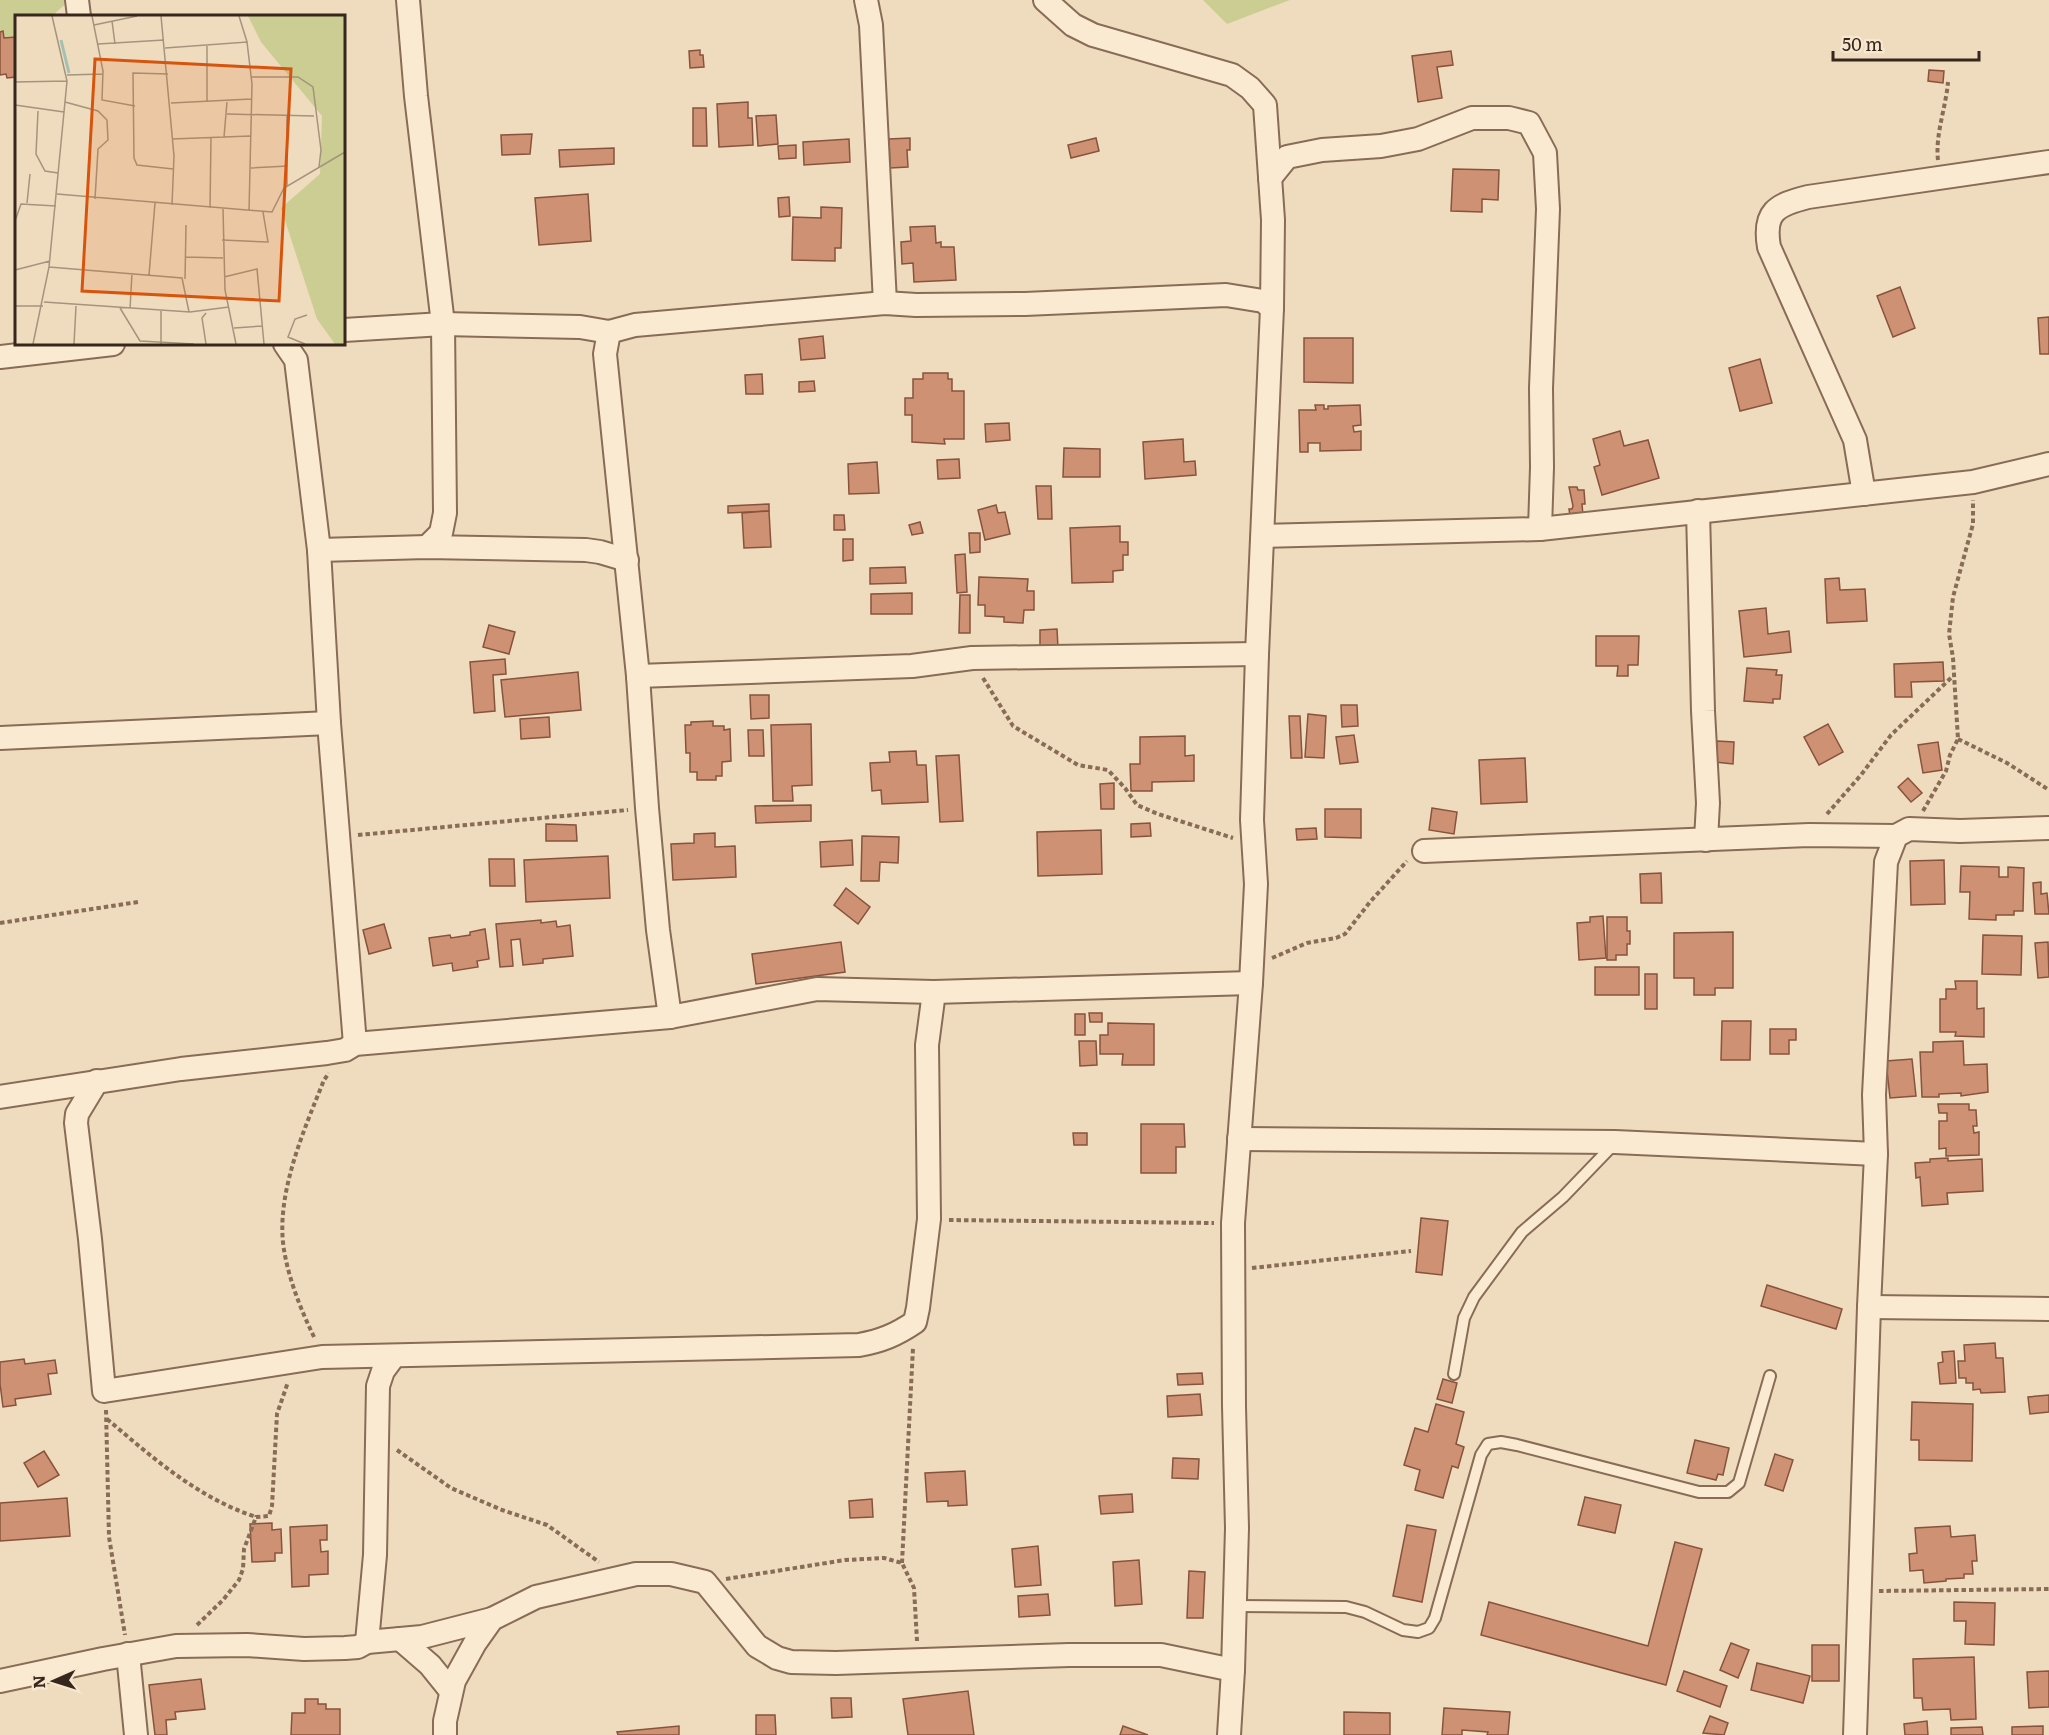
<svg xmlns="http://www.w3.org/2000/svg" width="2049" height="1735" viewBox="0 0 2049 1735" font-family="Literata,serif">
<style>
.green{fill:#cbcd92}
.building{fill:#ce9173;stroke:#88533c;stroke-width:1.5}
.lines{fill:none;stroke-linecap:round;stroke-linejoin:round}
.lane-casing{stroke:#886c56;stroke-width:14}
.street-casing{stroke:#886c56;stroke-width:26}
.path{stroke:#886c56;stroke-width:4;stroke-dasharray:4.5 3;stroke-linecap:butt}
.lane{stroke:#faead1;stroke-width:10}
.street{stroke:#faead1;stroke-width:22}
.inset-river{fill:none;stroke:#a2c0b5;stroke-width:3}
.inset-road{fill:none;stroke:#a5937d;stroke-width:1.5}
.view{fill:#d6540e;fill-opacity:0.15;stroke:#d6540e;stroke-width:3}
.inset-edge{fill:none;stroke:#37261c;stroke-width:3}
</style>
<rect width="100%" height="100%" fill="#efdcbe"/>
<!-- green -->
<g class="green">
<polygon points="0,0 70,0 52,16 16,16 16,49 0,65"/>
<polygon points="1203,0 1290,0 1227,24"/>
</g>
<!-- building -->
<g class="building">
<polygon points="3,31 4,38 16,37 16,77 7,78 6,74 0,75 0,32"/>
<polygon points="700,50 700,55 703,55 704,67 690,68 689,51"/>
<polygon points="1451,51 1453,65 1437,67 1442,98 1418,102 1412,56"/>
<polygon points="1929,70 1944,71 1943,83 1928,81"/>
<polygon points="748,102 748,118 752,118 753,145 719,147 717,104"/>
<polygon points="693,108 706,108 707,146 693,146"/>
<polygon points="776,115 778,144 758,146 756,116"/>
<polygon points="532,134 530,154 502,155 501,135"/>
<polygon points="910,138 910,150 907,150 908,167 890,168 889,139"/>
<polygon points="1096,138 1099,151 1071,158 1068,145"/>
<polygon points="849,139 850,162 804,165 803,142"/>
<polygon points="796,145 796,158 779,159 778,146"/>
<polygon points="614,148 614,164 560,167 559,150"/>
<polygon points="1453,169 1499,170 1498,200 1482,199 1482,212 1451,211"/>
<polygon points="588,194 591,241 539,245 535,198"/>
<polygon points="789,197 790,216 779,217 778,198"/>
<polygon points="821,207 842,208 841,248 835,248 835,261 792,260 793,217 821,218"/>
<polygon points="935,226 936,243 941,242 941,247 954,247 956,280 914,282 913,263 902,264 901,242 911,241 910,227"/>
<polygon points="1900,287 1915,328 1893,337 1877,296"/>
<polygon points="2049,317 2049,354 2040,354 2038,318"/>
<polygon points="823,336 825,358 801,360 799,339"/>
<polygon points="1304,338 1353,338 1353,383 1304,382"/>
<polygon points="1760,359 1772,403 1740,411 1729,368"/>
<polygon points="923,373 948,373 948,379 952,379 952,391 964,391 964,439 944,439 945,444 912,442 912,415 905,415 905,398 913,398 913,379 923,379"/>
<polygon points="762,374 763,394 746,394 745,375"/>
<polygon points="814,381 815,391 799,392 799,382"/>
<polygon points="1315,405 1324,405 1324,409 1328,409 1328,406 1360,405 1361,425 1353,426 1354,432 1361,431 1361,450 1320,451 1320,443 1308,443 1308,452 1300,452 1299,410 1316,410"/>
<polygon points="1009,423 1010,440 986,442 985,424"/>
<polygon points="1620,431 1624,446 1648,440 1659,478 1602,495 1594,467 1600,465 1593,439"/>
<polygon points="1183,439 1184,462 1195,461 1196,475 1145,479 1143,442"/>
<polygon points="1064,448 1100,449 1100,477 1063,477"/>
<polygon points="959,459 960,478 938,479 937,460"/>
<polygon points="877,462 879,493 849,494 848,464"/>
<polygon points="1036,486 1051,486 1052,519 1038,519"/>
<polygon points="1569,487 1577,487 1578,490 1584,490 1585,504 1582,504 1583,515 1570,516 1569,509 1572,509 1573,506"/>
<polygon points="769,504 769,511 728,513 728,506"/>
<polygon points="996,505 998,513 1005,512 1010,534 985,540 978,510"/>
<polygon points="769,511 771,547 744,548 742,513"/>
<polygon points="834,515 844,515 845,530 834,530"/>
<polygon points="920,522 923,533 912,535 909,525"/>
<polygon points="1120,526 1120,542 1128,542 1128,555 1123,555 1123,570 1113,571 1113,582 1072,583 1070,528"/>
<polygon points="969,533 980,533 980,552 970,553"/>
<polygon points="843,539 853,539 853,560 843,561"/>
<polygon points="965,554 967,592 957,593 955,555"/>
<polygon points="905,567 906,583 870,584 870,568"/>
<polygon points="979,577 1028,579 1027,591 1034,591 1034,610 1024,610 1023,623 1004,622 1004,617 985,616 985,605 978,605"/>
<polygon points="1839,578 1840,590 1865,589 1867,621 1827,623 1825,579"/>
<polygon points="912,593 912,614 871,614 871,594"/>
<polygon points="960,595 970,595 970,633 959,633"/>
<polygon points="1766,608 1768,634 1789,631 1791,652 1744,657 1739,611"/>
<polygon points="489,625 515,632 509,654 483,647"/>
<polygon points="1057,629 1058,648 1040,648 1040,630"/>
<polygon points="1596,636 1639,636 1638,665 1628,665 1628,676 1617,676 1618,666 1596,666"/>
<polygon points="505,659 506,674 493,675 495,711 474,713 470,662"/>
<polygon points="1943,662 1944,681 1911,682 1912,697 1895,697 1894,664"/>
<polygon points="1747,668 1777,670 1776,675 1782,675 1780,699 1773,699 1773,703 1744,701"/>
<polygon points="578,672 581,710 505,717 501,680"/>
<polygon points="750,695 769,695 769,718 751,719"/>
<polygon points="1341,705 1357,705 1358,726 1342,727"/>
<polygon points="1308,714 1326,716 1324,758 1305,757"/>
<polygon points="1289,716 1300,716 1302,758 1291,758"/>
<polygon points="549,717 550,737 521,739 520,719"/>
<polygon points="713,721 713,726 724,726 724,730 730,729 731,761 722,762 722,776 716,776 716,780 697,780 697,772 690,772 690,753 686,753 685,725 691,725 691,722"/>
<polygon points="811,724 812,785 792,786 793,801 773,801 771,725"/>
<polygon points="1828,724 1843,752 1819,765 1804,737"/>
<polygon points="748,730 763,730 764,756 749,756"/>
<polygon points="1354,735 1358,762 1340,764 1336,737"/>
<polygon points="1185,736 1185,756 1194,755 1194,781 1152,782 1152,791 1131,791 1130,764 1140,764 1140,737"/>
<polygon points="1717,741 1734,742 1733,764 1715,762"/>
<polygon points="1938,742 1942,770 1923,773 1918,745"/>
<polygon points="916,751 917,765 926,765 928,802 882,804 881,790 872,791 870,763 890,762 889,752"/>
<polygon points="959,755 963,821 940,822 936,756"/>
<polygon points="1525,758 1527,802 1481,804 1479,760"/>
<polygon points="1908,778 1922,793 1911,802 1898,787"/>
<polygon points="1114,783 1114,809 1101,809 1100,784"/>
<polygon points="811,805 811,821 756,823 755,806"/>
<polygon points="1432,808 1457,812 1454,834 1429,830"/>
<polygon points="1325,809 1361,809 1361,838 1325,837"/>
<polygon points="1150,823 1151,836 1131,837 1131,824"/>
<polygon points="546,824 576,825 577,841 546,841"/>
<polygon points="1316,828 1317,839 1297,840 1296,829"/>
<polygon points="1101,830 1102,874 1038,876 1037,832"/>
<polygon points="715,833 715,847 735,846 736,877 673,880 671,844 694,843 694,834"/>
<polygon points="862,836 899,837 898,863 880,862 879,881 861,881"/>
<polygon points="852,840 853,865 821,867 820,842"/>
<polygon points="608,856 610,898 526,902 524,860"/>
<polygon points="489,859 514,859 515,886 490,886"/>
<polygon points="1944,860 1945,904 1911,905 1910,861"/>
<polygon points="1961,866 1999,867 1999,877 2008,877 2008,867 2024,868 2023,911 2014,911 2014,915 1996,915 1996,920 1969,919 1970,892 1960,892"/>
<polygon points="1661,873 1662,903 1641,903 1640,874"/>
<polygon points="2041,882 2041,894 2047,893 2049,914 2035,914 2033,883"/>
<polygon points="846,888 870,907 858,924 834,905"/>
<polygon points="1603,916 1606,958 1579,960 1577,923 1590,922 1590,917"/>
<polygon points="1607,917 1627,917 1627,931 1630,931 1630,944 1627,944 1627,955 1616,955 1616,960 1607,960"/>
<polygon points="541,920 541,923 556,921 557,927 570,925 573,956 543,959 543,963 523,965 520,939 511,940 513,966 500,967 496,924"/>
<polygon points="384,924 391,948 369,954 363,930"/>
<polygon points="485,929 489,959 477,961 478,967 453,971 452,963 433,966 429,938 450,935 451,938 470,935 470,932"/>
<polygon points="1733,932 1733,988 1715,988 1715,995 1694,995 1694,978 1674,978 1674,933"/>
<polygon points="1983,935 2022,936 2021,975 1982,974"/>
<polygon points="841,942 845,972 756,984 752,954"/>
<polygon points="2048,942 2049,977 2038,978 2035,943"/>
<rect x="1595" y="967" width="44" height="28"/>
<rect x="1645" y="974" width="12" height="35"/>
<polygon points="1955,981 1977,981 1977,1009 1984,1008 1984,1037 1955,1036 1956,1032 1940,1032 1940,999 1946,999 1946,989 1956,989"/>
<polygon points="1089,1013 1102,1013 1102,1022 1090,1022"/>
<rect x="1075" y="1014" width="10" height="21"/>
<polygon points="1722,1021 1751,1021 1750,1060 1721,1060"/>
<polygon points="1108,1023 1154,1024 1154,1065 1122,1065 1123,1054 1100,1054 1100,1035 1108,1035"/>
<polygon points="1770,1029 1796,1029 1796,1040 1789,1040 1789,1054 1770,1054"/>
<polygon points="1079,1041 1096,1041 1097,1065 1080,1066"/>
<polygon points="1963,1041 1964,1065 1987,1064 1988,1092 1961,1096 1961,1093 1939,1094 1939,1097 1922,1097 1920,1052 1933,1052 1933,1042"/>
<polygon points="1912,1059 1916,1096 1890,1098 1886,1061"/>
<polygon points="1938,1104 1969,1104 1969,1110 1976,1110 1977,1126 1973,1126 1974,1133 1979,1132 1979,1155 1946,1156 1946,1148 1939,1149 1939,1121 1947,1121 1947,1113 1939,1113"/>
<polygon points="1141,1124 1184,1124 1185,1147 1176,1147 1176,1173 1141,1173"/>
<polygon points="1073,1133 1087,1133 1087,1145 1074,1145"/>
<polygon points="1948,1158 1948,1161 1982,1159 1983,1191 1947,1193 1948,1204 1922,1206 1920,1177 1916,1178 1915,1163 1930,1162 1930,1159"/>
<polygon points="1421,1218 1448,1221 1442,1275 1416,1272"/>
<polygon points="1767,1285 1842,1309 1836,1329 1761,1306"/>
<polygon points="1995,1343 1996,1358 2003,1358 2005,1392 1981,1393 1980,1389 1973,1390 1973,1383 1966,1383 1966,1378 1959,1378 1958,1361 1965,1361 1964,1345"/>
<polygon points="1954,1351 1956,1383 1940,1384 1938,1363 1943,1362 1942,1352"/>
<polygon points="24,1359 25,1364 55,1360 57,1373 48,1374 51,1394 15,1399 16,1405 3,1407 0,1384 0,1362"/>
<polygon points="1202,1373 1203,1384 1178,1385 1177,1374"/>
<polygon points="1443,1379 1457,1383 1452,1403 1437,1399"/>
<polygon points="1200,1394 1202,1415 1168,1417 1167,1396"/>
<polygon points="2049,1395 2049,1412 2030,1414 2028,1397"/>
<polygon points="1912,1402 1973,1404 1972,1461 1919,1460 1919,1440 1911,1440"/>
<polygon points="1436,1404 1464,1412 1456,1444 1464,1447 1458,1468 1452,1466 1443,1498 1415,1490 1420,1470 1404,1465 1415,1428 1428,1432"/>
<polygon points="1695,1440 1729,1448 1723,1475 1718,1474 1716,1480 1687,1473"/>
<polygon points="44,1451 59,1475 38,1487 24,1463"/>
<polygon points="1775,1454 1793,1460 1783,1491 1765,1485"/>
<polygon points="1173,1458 1199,1459 1198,1479 1172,1478"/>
<polygon points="965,1471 967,1505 948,1506 948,1501 927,1502 925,1473"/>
<polygon points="1132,1494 1133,1512 1101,1514 1099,1496"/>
<polygon points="1585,1497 1621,1505 1615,1533 1578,1525"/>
<polygon points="67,1498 70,1536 0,1541 0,1503"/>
<polygon points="872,1499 873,1517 850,1518 849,1501"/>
<polygon points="272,1523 272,1530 281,1529 282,1553 275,1553 275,1561 252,1562 250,1524"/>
<polygon points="327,1525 327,1540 320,1540 321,1552 328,1551 328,1574 309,1575 309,1586 292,1587 290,1527"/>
<polygon points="1407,1525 1436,1530 1422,1602 1393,1596"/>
<polygon points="1950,1526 1951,1537 1975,1535 1977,1561 1972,1561 1973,1574 1964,1574 1964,1578 1946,1579 1946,1581 1924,1583 1923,1570 1910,1571 1909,1554 1917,1553 1915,1528"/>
<polygon points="1675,1542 1702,1549 1666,1685 1481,1635 1489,1602 1648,1646"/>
<polygon points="1038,1546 1041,1585 1015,1587 1012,1549"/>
<polygon points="1139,1560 1142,1604 1115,1606 1113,1562"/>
<polygon points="1189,1571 1205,1572 1203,1618 1187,1618"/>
<polygon points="1048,1594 1050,1615 1019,1617 1018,1596"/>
<polygon points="1954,1602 1995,1603 1994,1645 1965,1644 1966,1621 1954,1621"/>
<polygon points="1731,1643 1749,1650 1738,1678 1720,1670"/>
<rect x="1812" y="1645" width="27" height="36"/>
<polygon points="1974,1657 1976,1719 1951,1720 1950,1709 1923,1710 1922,1698 1914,1698 1913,1659"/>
<polygon points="1757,1663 1810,1676 1803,1703 1751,1690"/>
<polygon points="1684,1671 1727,1686 1720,1707 1677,1691"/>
<polygon points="2049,1671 2049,1707 2029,1708 2027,1672"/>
<polygon points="201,1679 205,1709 175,1712 176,1719 166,1720 167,1735 155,1735 149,1685"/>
<polygon points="968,1691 974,1735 908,1735 903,1699"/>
<polygon points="831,1698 851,1698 852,1717 832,1718"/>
<polygon points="305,1699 318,1699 318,1704 326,1704 326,1709 340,1709 340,1735 291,1735 292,1713 305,1713"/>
<polygon points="1444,1708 1510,1712 1508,1735 1487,1735 1488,1732 1462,1730 1462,1735 1442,1735"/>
<polygon points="1344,1712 1390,1713 1390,1735 1344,1735"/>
<polygon points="756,1715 775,1715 776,1735 756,1735"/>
<polygon points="1710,1716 1728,1723 1724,1735 1703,1733"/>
<polygon points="1927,1721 1928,1735 1905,1735 1904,1724"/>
<polygon points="679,1726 679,1735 618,1735 617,1732"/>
<polygon points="1123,1726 1148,1735 1120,1735"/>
<polygon points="2043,1726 2043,1735 2012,1735 2012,1727"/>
<polygon points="1982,1727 1983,1735 1951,1735 1951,1728"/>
</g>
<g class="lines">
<defs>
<g id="lane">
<polyline points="1454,1374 1464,1318 1474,1297 1522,1232 1563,1197 1615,1143"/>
<polyline points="1235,1606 1346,1607 1365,1612 1403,1630 1418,1632 1429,1628 1435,1618 1481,1455 1488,1444 1501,1442 1517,1445 1699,1492 1728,1492 1739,1483 1770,1376"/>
</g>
<g id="street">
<polyline points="77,0 79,16"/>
<polyline points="408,0 416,96 443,324 445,513 441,533 427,547"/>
<polyline points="866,0 871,25 885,303"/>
<polyline points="1045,0 1073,25 1093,35 1232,75 1250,88 1265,105 1273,220 1272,308 1257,654 1252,820 1256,884 1251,983 1233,1223 1234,1406 1237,1528 1233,1670 1229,1735"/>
<polyline points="1270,178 1287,157 1322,150 1381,146 1418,139 1472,118 1509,118 1529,123 1545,153 1548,209 1541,388 1542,467 1540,529"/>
<polyline points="344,330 443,324 580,327 609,332 635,325 885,303 916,305 1025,304 1226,295 1263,301 1272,308"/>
<polyline points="609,332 605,354 638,676 647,808 658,930 670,1017"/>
<polyline points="285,344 296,360 319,550 329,723 355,1044"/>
<polyline points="0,357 113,344"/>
<path d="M1864,494L1855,440L1769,247C1763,212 1776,205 1808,197L2049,162"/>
<polyline points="1698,511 1703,711 1708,803 1706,840"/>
<polyline points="1263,536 1540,529 1973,482 2049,464"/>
<polyline points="319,550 427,547 586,550 600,552 627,560"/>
<polyline points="638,676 912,666 972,658 1257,654"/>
<polyline points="0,738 329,723"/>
<polyline points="1424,851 1809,835 1896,836"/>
<path d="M97,1081L77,1114L76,1123L90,1239L104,1391L322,1357L859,1345C881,1341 896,1335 915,1322L918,1308L929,1219L927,1045L934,992"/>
<polyline points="0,1097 181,1069 327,1053 345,1050 355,1044 670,1017 817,989 934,992 1251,983"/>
<polyline points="1239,1139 1615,1142 1876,1154"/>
<polyline points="1869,1307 2049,1309"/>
<polyline points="400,1639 430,1665 451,1691"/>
<polyline points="367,1642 422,1637 492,1619"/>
<polyline points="128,1654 136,1735"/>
<polyline points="0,1681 103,1659 176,1646 247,1645 304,1649 345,1648 358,1647 367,1642 375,1555 378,1386 383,1371 394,1356"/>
<polyline points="445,1735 445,1721 454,1681 475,1643 492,1619 536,1597 636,1574 671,1574 705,1582 757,1646 777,1658 791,1662 836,1663 1069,1655 1161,1655 1233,1670"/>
<polyline points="1855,1735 1869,1307 1876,1154 1874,1095 1886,862 1896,836 1909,829 1960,831 2049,828"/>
</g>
</defs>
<!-- lane casing -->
<use href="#lane" class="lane-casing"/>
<!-- street casing -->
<use href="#street" class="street-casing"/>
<!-- path -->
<g class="path">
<path d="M1938,160C1935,135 1946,107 1948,82"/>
<polyline points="983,678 1013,726 1078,765 1108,770 1125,788 1137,805 1158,814 1233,838"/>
<polyline points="1958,739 2007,763 2049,790"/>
<polyline points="1923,811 1946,771 1950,755 1958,739 1953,658 1949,634 1953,597 1973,524 1973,500"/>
<polyline points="1827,814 1861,775 1891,735 1953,676"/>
<polyline points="358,835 628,810"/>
<polyline points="0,923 138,902"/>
<polyline points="1272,958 1307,943 1336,938 1345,934 1370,902 1407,861"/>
<polyline points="949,1220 1214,1223"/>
<polyline points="1252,1268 1411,1251"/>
<path d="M314,1337C301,1310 289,1280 284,1250C275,1195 304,1130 324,1080L329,1073"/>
<polyline points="106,1410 109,1537 125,1635"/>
<path d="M107,1419C153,1458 198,1498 256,1517"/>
<polyline points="397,1450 451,1488 502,1510 547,1525 599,1562"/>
<polyline points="902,1563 913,1348"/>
<polyline points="726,1579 845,1560 884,1558 902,1563 914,1588 917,1641"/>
<polyline points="1879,1591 2049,1589"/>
<polyline points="197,1625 223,1600 239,1580 243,1569 244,1549 256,1517 269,1516 272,1506 277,1414 288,1382"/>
</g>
<!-- lane -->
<use href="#lane" class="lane"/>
<!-- street -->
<use href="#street" class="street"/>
</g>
<!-- overview -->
<g transform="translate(15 15)">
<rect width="330" height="330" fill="#efdcbe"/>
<path d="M233,1H330V329H320L302,304L266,193L305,159L307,101L246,27Z" fill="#cbcd92"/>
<path class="inset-river" d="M46,25L54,58"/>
<path class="inset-road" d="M77,1L88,56L87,85L120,91M146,1L159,141L157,190M224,1L232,27M97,6L100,29M79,10L122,1M83,29L149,25M192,31V87M150,33L232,27L237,69L234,196M153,59L118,58L119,143L122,150L158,154M52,60L88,59M236,62H283L298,72L306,135L304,152M0,67L52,66M50,87L83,96L92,105L93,125L83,134L80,184M156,88L236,84M0,90L49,97M23,96L21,139L30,156L43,158M212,99L299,101M272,100V171M209,122L212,87M157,124L235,121M236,153L273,151M42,179L257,197L269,173L330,137M12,188L15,159M195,193L196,123M208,194L210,275L221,329M0,206L6,189L41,191M207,225L253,227L248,197M171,242L208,243M34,252L167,263L174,297M0,255L35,246M134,260L140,188M209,262L242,254L249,329M170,264L171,210M29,287L175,297L214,292M0,291H28M105,293L125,326L179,329M115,294L117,258M146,296V329M219,313L247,311M18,329L34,252L52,66L37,1M59,329L61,291M191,329L187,303L191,298M290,329L273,322L280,304L292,300"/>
<path class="view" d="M80,44L276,54L264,286L67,276Z"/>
<rect width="330" height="330" class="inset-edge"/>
</g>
<!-- north arrow -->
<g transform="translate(54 1681) rotate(267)" stroke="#f6e7ce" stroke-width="4.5" paint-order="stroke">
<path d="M0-4.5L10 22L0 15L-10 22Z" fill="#37261c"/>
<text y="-9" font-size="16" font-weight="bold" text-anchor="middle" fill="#37261c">N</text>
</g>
<!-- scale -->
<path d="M1833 51v9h146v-9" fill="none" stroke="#37261c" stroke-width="3"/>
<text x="1842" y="51" font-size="18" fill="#37261c" stroke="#f6e7ce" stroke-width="4.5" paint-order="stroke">50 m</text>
</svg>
